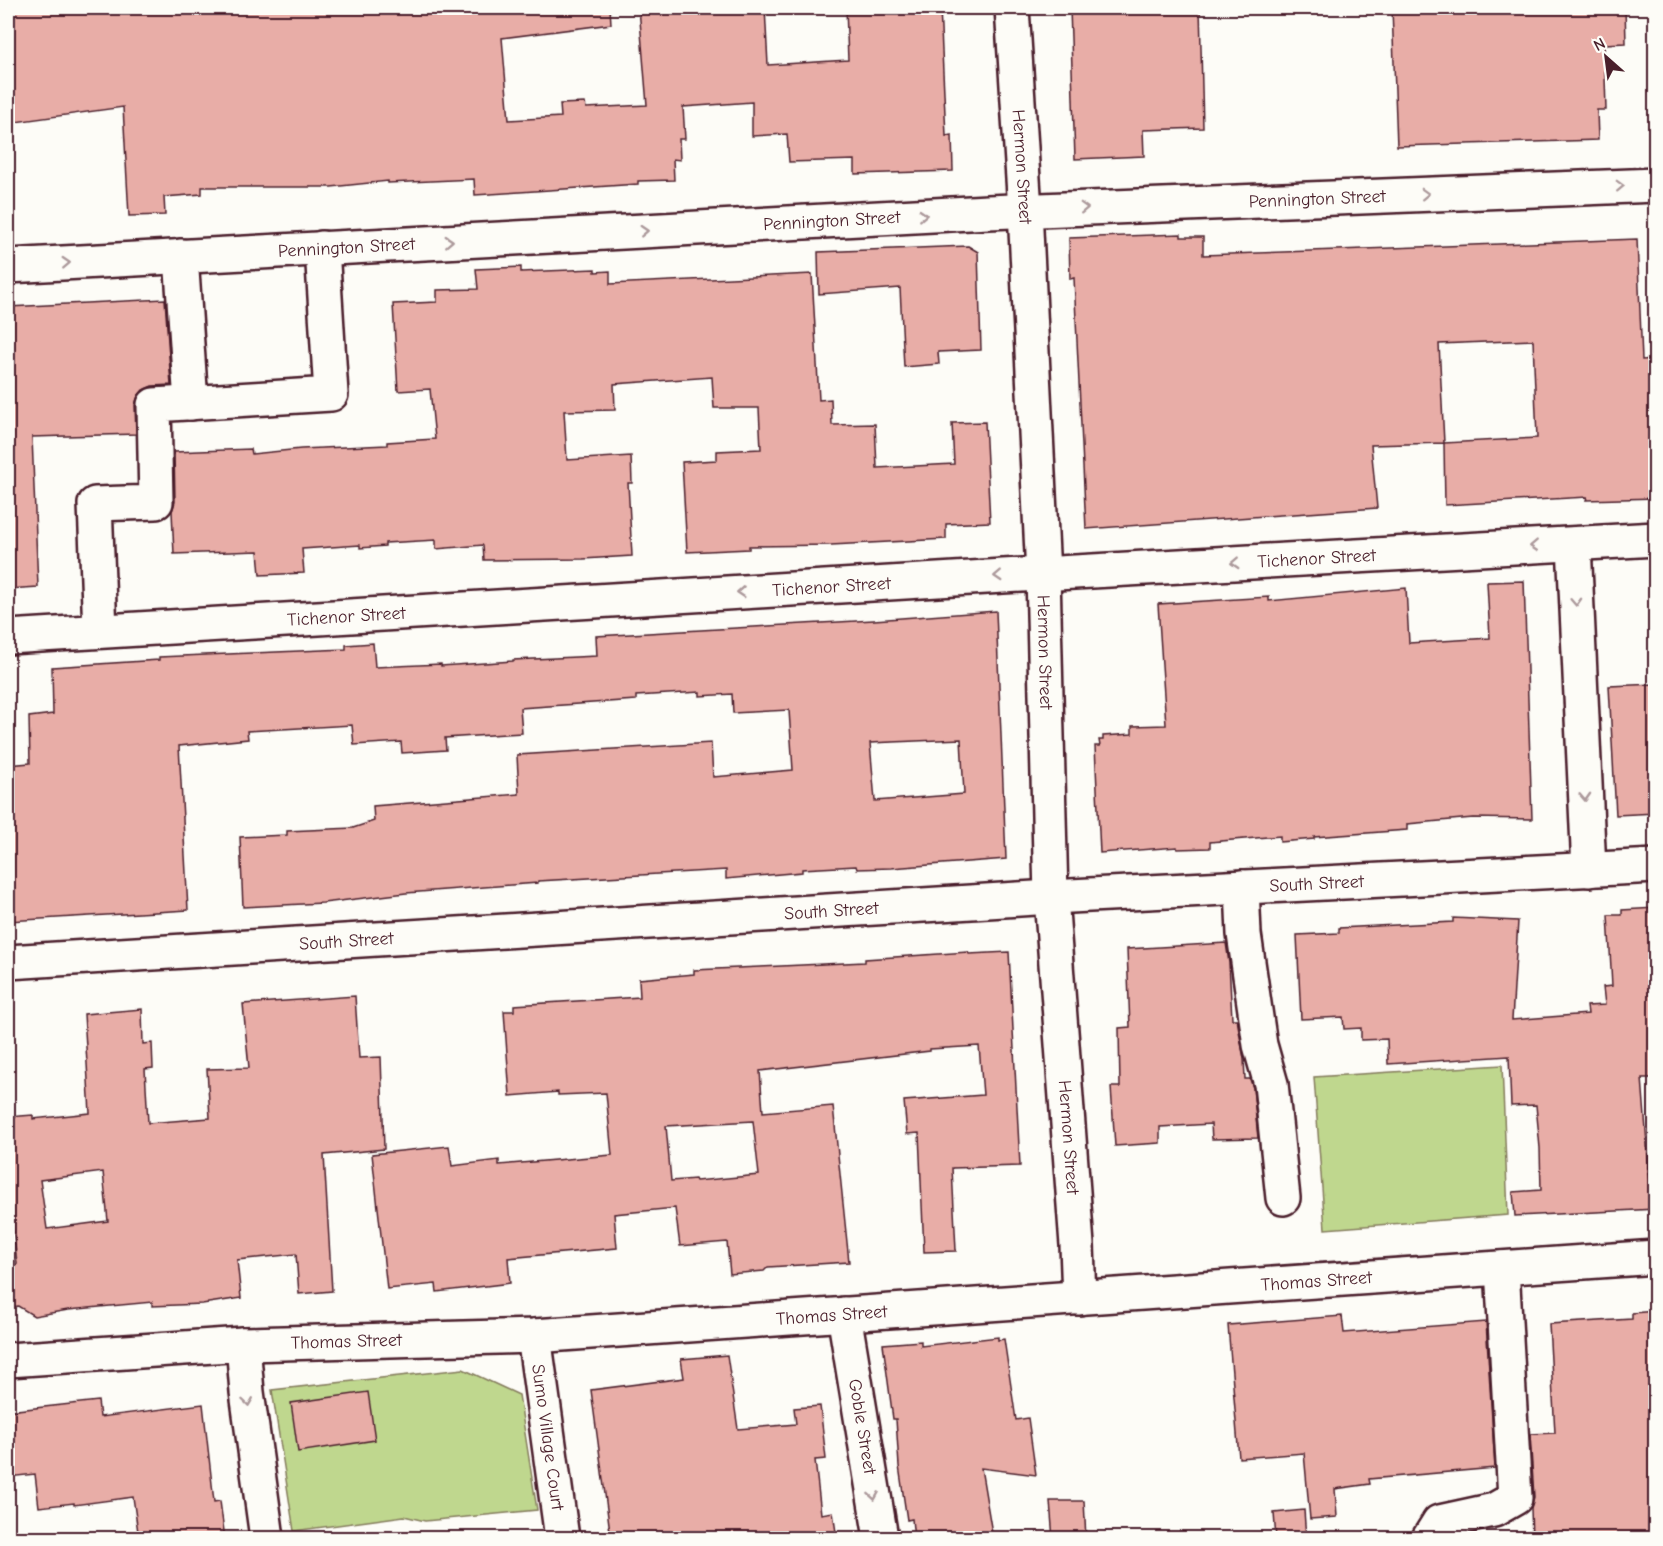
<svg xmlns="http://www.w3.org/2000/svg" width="1663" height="1546" viewBox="0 0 1663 1546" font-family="'Comic Neue',sans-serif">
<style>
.green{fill:#bfd78e;stroke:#847b5c;stroke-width:1.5}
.building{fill:#e8ada7;stroke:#4a1f2b;stroke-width:1.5;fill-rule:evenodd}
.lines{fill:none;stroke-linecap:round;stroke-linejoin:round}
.minor-casing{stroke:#4a1f2b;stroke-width:38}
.major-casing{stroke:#4a1f2b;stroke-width:38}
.minor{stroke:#fdfcf7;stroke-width:33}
.major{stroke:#fdfcf7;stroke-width:33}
.oneway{stroke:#ac999b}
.labels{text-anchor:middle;stroke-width:4.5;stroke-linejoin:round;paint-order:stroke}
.street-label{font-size:18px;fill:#4a1f2b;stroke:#fdfcf7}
</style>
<rect width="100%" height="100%" fill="#fdfcf7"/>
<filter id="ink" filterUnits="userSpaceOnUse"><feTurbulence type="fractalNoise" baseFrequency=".0167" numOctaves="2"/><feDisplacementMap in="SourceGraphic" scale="12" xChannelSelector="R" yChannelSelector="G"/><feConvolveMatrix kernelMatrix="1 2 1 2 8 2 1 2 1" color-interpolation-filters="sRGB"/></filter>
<g filter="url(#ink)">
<!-- green -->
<g class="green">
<polygon points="1502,1065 1508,1215 1325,1229 1314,1077"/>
<polygon points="463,1369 519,1395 537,1510 425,1521 404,1516 294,1531 272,1390"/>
</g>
<!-- building -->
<g class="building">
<polygon points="8,8 610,8 611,24 502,38 509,120 561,117 560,104 585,103 586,108 647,105 639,8 765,8 768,65 848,60 846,8 940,8 946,136 952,135 953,171 855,174 855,160 789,162 787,134 752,136 752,102 683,107 685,139 679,139 680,160 673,159 674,180 638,181 638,184 475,195 474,179 388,183 388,181 331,187 202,187 202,194 164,197 165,215 129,216 123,107 8,123"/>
<polygon points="1070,8 1200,8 1203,128 1143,130 1144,156 1075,159"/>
<polygon points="1392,8 1625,8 1626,43 1604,44 1606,110 1597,110 1598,140 1397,146"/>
<path d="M1181,234V237H1203V255L1637,239L1642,360L1656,359V498L1586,500L1587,497L1445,505L1444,443L1371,445L1377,508L1086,529L1074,278L1070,279L1069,238ZM1533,340L1537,438L1444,443L1439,344Z"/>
<polygon points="968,246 978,252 981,350 938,352 939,364 904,367 900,288 819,294 818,252"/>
<polygon points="521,267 521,272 595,269 595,272 610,271 610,284 812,274 819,400 831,399 832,425 875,424 877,468 954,464 952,423 985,422 990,522 946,524 946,539 831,545 749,546 749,549 687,552 682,462 717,460 717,451 761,449 759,408 714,408 712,377 614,384 615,410 564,411 567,460 631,456 632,483 628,483 632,556 583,559 484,560 483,545 436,549 436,540 385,543 385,546 360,548 360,545 302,549 304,573 260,575 258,551 174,554 172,511 175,502 174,452 251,449 252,454 301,449 387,445 387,442 435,439 430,389 398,391 393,304 437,302 437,290 478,289 476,269"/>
<polygon points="165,299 171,385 152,386 143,390 138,396 135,405 136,434 32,437 38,587 8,589 8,307"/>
<polygon points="1524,581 1532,819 1473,818 1407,824 1407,830 1314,837 1314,839 1280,842 1280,836 1210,842 1210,848 1177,849 1177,847 1100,853 1095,746 1100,746 1099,740 1103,740 1103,736 1132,734 1132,726 1166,725 1158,604 1269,597 1269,601 1406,588 1409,643 1490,638 1487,582"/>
<path d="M996,611L1006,859L891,868L857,869L856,866L802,869V872L726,879V870L538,881V883L406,893L323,903L243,907L240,837L287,835V831L353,828L374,821L373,806L519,794L517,755L711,743L713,777L793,770L789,710L733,713L732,694L700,696V692L636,696V700L520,708L522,733L445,738L446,750L402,753L401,742L354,745L352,725L247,731L248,739L179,746L188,910L8,921V765L30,763L29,717L53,714L52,667L159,660V657L346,649V645L373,643L375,667L441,664V666L513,661V660L597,656L596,636L874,620ZM961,739L964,794L875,801L870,743Z"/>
<polygon points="1656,684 1656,813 1616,815 1609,686"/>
<polygon points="1656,908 1656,1078 1642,1078 1650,1184 1656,1183 1656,1209 1515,1216 1513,1192 1541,1190 1540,1148 1536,1105 1511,1106 1509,1056 1388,1064 1387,1039 1361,1040 1361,1028 1344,1029 1343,1017 1301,1019 1297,935 1339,933 1339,928 1453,922 1453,918 1518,921 1512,1020 1588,1014 1587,1006 1605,1005 1603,987 1612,986 1608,915 1622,915 1622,910"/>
<polygon points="1226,943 1229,963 1232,1019 1237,1019 1244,1059 1245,1079 1250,1079 1253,1088 1258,1138 1212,1139 1211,1124 1160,1127 1160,1143 1115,1146 1111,1087 1120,1087 1119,1028 1130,1027 1127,949"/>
<path d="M968,952L969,954L1009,952L1020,1166L952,1168L956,1251L924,1252L919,1133L907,1134L904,1101L983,1095L979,1046L930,1049V1051L760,1071L763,1112L833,1106L849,1262L768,1267L764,1271L730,1274L727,1242L680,1246L675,1208L614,1214L617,1248L508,1258L510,1283L437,1292L436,1284L387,1289L372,1154L449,1146L452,1166L499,1160V1165L612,1155L606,1093L558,1095V1092L510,1096L504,1011H514V1005L640,997L639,979L694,974V970L865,962V959ZM753,1121L759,1175L696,1181L695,1179L671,1181L666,1126Z"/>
<path d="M355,996L359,1058L381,1057L384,1149L324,1155L332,1291L299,1294L296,1254L237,1260L241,1298L202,1304L152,1306V1302L68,1310L34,1316L18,1306L8,1308V1265L17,1264L8,1179V1117L33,1115V1119L90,1113L84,1014L142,1009L143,1044L152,1043L153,1068L145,1069L148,1123L210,1118L207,1069L249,1068L243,1004ZM103,1172L108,1221L47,1229L40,1180Z"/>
<polygon points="1656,1311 1656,1539 1532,1539 1531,1508 1534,1497 1530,1434 1555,1433 1549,1324 1632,1319 1632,1313"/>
<polygon points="1342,1316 1344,1333 1486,1322 1495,1468 1369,1479 1370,1484 1335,1489 1337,1517 1310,1519 1304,1453 1239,1458 1228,1325"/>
<polygon points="998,1337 998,1340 1004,1339 1016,1420 1028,1418 1036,1475 981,1468 993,1539 914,1539 912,1519 907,1520 899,1466 896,1419 893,1419 883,1344 921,1341 921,1346"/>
<polygon points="727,1355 738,1429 796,1424 794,1408 820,1406 826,1459 815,1460 821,1514 833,1512 837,1539 611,1539 591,1390 684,1378 681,1359"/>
<polygon points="368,1392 375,1440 298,1452 291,1403"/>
<polygon points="98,1401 100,1417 203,1404 214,1502 220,1501 225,1539 139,1539 133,1497 74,1505 74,1503 39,1507 35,1474 8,1477 8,1411"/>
<polygon points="1050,1501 1084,1501 1086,1539 1053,1539"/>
<polygon points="1304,1510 1306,1539 1276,1539 1274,1513"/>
</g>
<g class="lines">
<defs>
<g id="minor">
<path id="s1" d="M1012,8L1025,210L1043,574L1051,897L1077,1245L1079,1298"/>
<polyline points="181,256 191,403"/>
<path id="s2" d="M8,266L988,212L1656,185"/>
<polyline points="1574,544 1589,870"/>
<polyline points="100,631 95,504 156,502 154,405 331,394 322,248"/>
<path id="s3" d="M8,637L1003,576L1656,539"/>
<polyline points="1242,887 1244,934 1260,1045 1271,1084 1283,1198"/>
<path id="s4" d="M844,1314L881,1538"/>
<path id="s5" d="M534,1336L562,1538"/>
<polyline points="243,1344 247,1392 267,1538"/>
<path id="s6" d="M8,1360L243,1344L534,1336L1656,1257"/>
<polyline points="1429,1538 1439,1522 1494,1510 1515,1498 1502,1268"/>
</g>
<g id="major">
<path id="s7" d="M8,962L1051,897L1656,866"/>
</g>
</defs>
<!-- minor casing -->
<use href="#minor" class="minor-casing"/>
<!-- major casing -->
<use href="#major" class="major-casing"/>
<!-- minor -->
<use href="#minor" class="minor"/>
<!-- major -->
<use href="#major" class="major"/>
</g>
<!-- one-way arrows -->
<defs><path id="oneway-chevron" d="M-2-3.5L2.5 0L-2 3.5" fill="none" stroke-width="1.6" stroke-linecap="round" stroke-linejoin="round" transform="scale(1.5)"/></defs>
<g class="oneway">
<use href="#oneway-chevron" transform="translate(1620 186) rotate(-2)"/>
<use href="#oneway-chevron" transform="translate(1425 194) rotate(-2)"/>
<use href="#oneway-chevron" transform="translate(1084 208) rotate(-2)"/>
<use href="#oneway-chevron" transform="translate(923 215) rotate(-3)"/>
<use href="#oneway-chevron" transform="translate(644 231) rotate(-3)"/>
<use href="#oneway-chevron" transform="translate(449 241) rotate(-3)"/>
<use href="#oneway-chevron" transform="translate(66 263) rotate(-3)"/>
<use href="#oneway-chevron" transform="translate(1534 546) rotate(177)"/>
<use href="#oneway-chevron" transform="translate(1235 563) rotate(177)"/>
<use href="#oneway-chevron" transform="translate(998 576) rotate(177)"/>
<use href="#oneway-chevron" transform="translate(741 592) rotate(176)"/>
<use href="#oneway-chevron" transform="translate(1576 602) rotate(87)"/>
<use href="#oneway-chevron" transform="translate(1585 797) rotate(87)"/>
<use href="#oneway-chevron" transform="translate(248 1402) rotate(82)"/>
<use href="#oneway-chevron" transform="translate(874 1496) rotate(81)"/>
</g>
</g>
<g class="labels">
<!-- street labels -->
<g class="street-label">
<text dy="6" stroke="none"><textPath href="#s1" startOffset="159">Hermon Street</textPath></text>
<text dy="6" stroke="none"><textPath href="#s2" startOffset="1311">Pennington Street</textPath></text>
<text dy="6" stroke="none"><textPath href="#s2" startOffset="825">Pennington Street</textPath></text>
<text dy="6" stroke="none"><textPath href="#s2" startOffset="339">Pennington Street</textPath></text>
<text dy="6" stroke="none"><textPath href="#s3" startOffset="1311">Tichenor Street</textPath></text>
<text dy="6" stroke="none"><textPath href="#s3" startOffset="825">Tichenor Street</textPath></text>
<text dy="6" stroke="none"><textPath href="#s3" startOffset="339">Tichenor Street</textPath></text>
<text dy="6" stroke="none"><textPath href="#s1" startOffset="645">Hermon Street</textPath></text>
<text dy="6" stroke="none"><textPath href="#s7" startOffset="1311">South Street</textPath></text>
<text dy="6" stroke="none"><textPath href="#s7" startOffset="825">South Street</textPath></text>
<text dy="6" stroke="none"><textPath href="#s7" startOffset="339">South Street</textPath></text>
<text dy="6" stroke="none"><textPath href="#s1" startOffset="1131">Hermon Street</textPath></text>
<text dy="6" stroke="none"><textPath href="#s6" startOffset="1311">Thomas Street</textPath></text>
<text dy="6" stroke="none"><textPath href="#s6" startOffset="825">Thomas Street</textPath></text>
<text dy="6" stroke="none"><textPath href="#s6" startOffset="339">Thomas Street</textPath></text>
<text dy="6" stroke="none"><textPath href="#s4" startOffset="114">Goble Street</textPath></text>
<text dy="6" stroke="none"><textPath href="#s5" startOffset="102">Sumo Village Court</textPath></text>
</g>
</g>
<!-- margin -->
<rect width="1663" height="1546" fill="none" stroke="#fdfcf7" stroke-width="30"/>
<rect x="15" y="15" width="1633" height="1516" fill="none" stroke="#4a1f2b" stroke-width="2" filter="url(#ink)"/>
<!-- north arrow -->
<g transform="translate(1606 57) rotate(332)" stroke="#fdfcf7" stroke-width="4.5" paint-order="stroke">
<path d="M0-4.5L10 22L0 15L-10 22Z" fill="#4a1f2b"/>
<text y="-9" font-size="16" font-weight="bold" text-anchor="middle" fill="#4a1f2b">N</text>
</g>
</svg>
